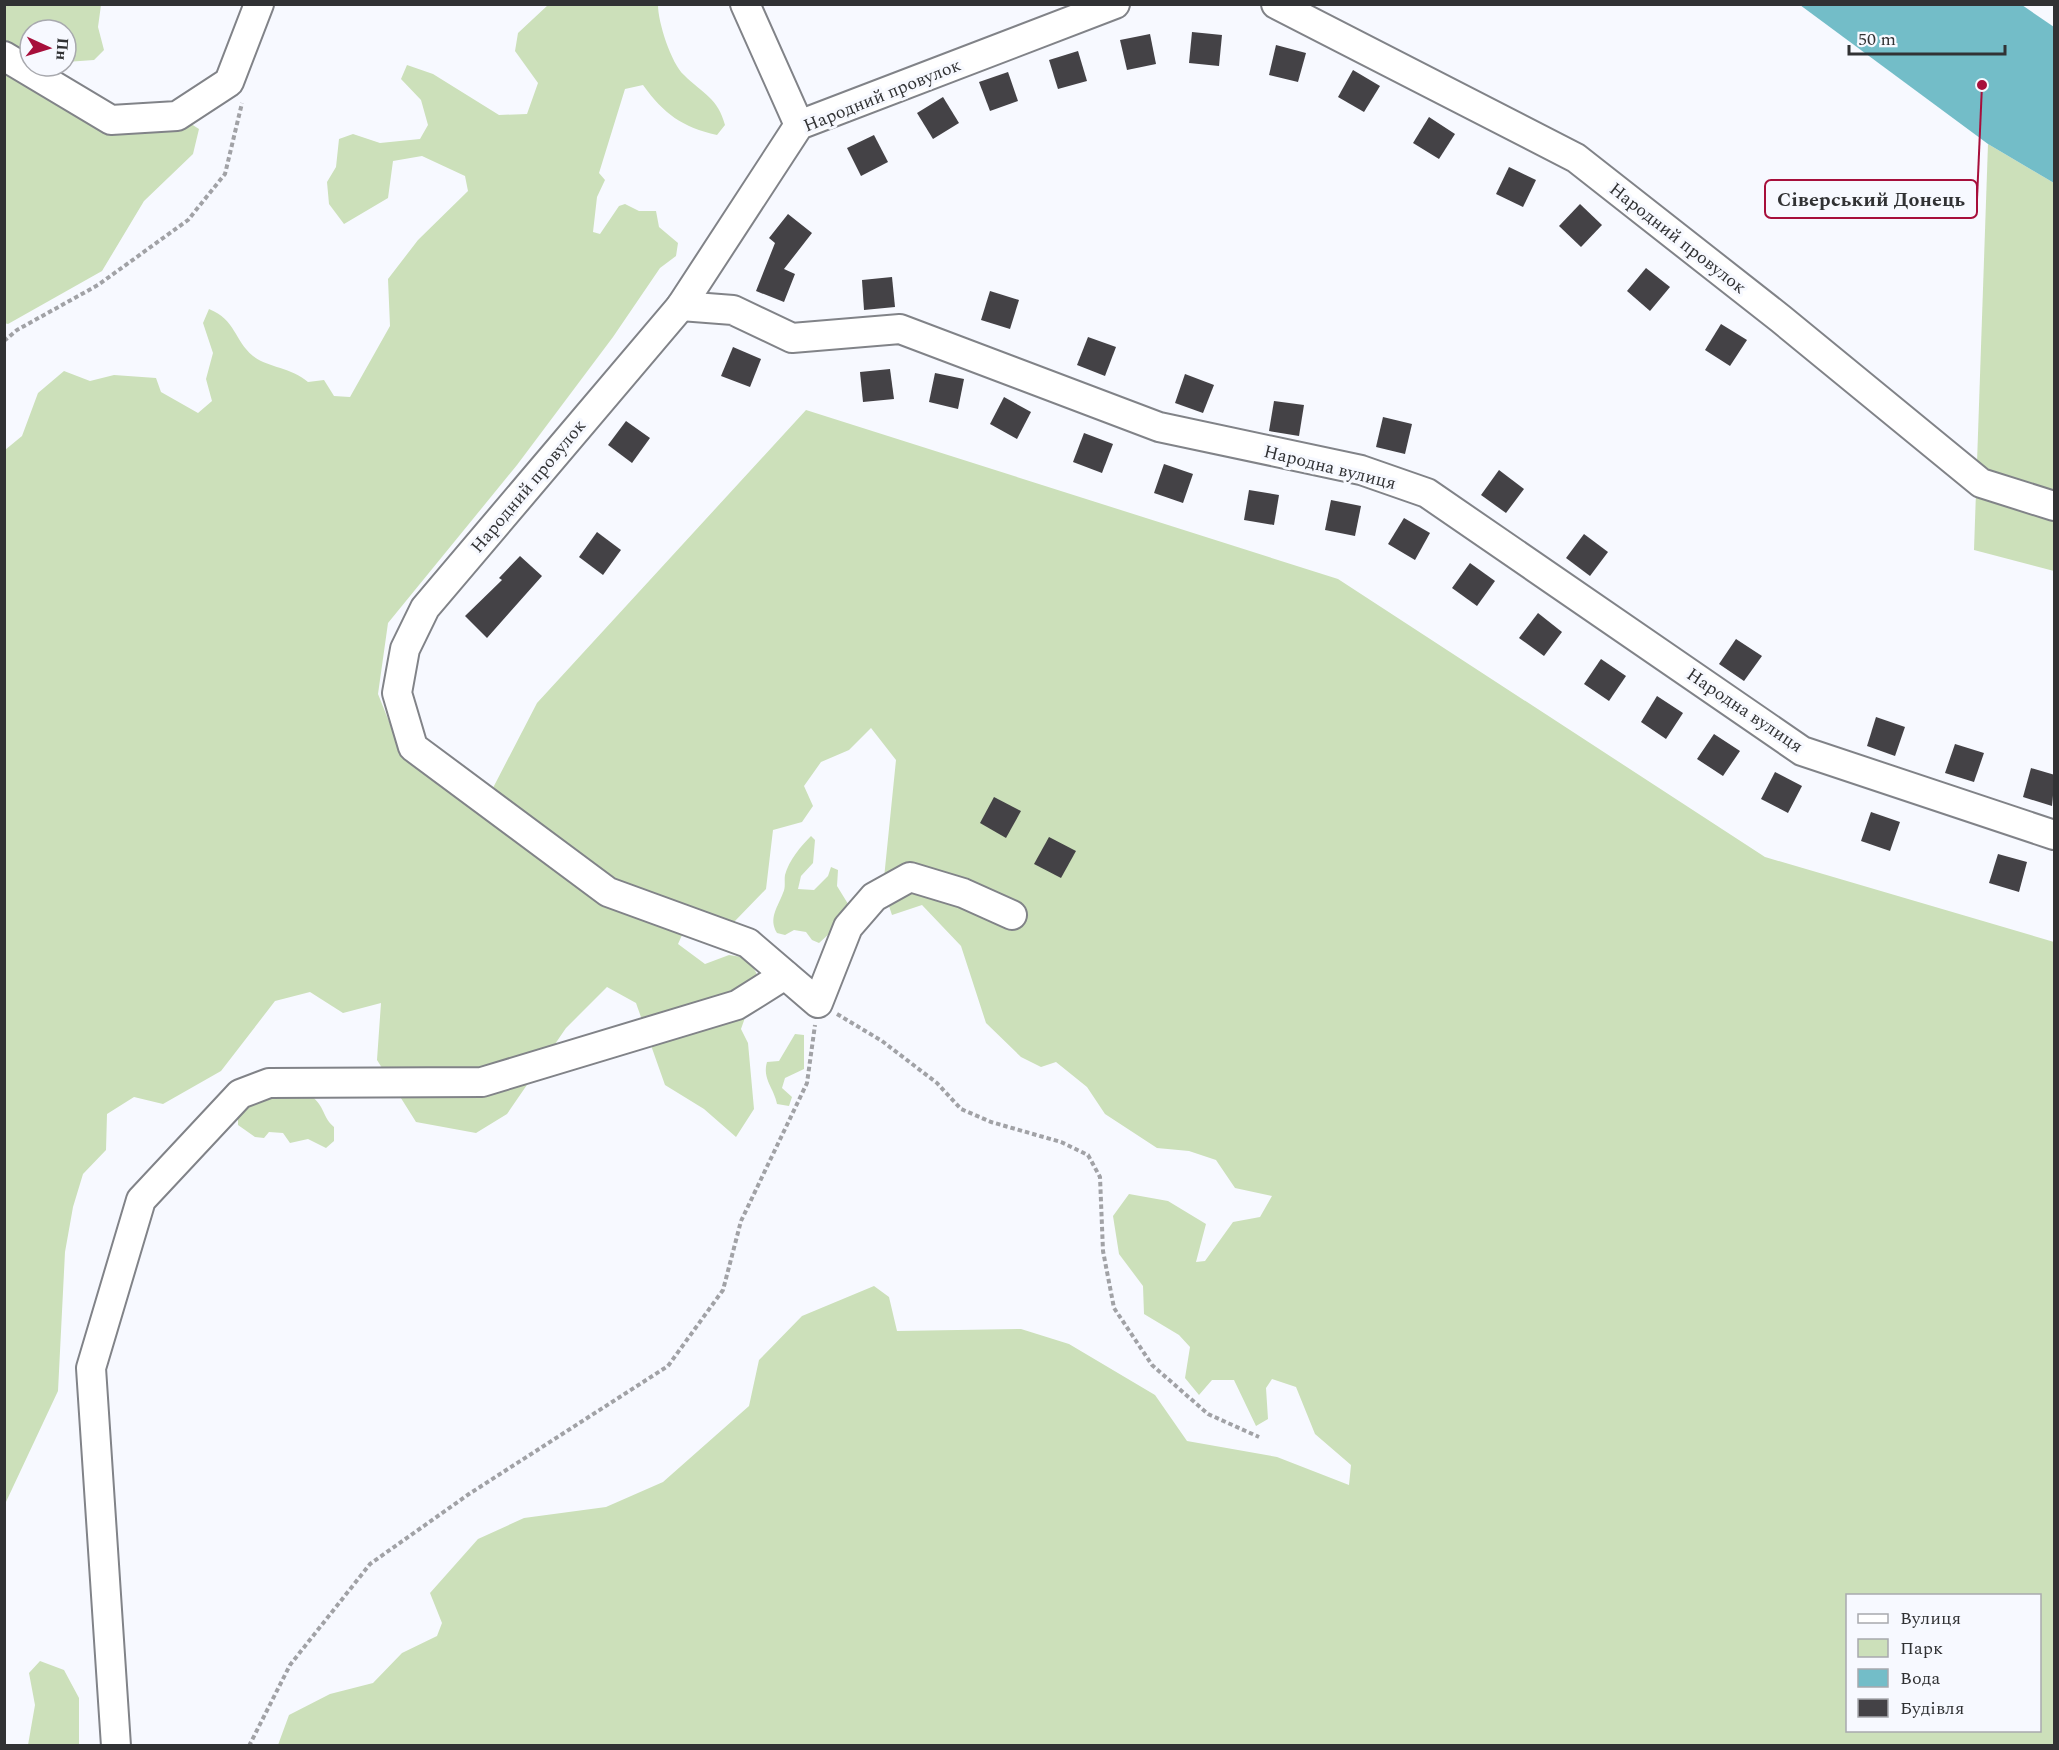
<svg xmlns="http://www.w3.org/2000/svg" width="2059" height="1750" viewBox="0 0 2059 1750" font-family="Spectral,serif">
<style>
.green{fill:#cce0ba;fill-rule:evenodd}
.water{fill:#73bdc8}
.building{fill:#444246}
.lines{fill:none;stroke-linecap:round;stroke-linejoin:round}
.minor-casing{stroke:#818388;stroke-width:32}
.path{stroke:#a1a2a6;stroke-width:4;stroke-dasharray:4.5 3;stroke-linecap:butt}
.minor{stroke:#fff;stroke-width:28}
.labels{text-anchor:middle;stroke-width:6;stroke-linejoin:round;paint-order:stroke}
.street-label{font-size:18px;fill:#313234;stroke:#f7f9ff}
.leader{fill:none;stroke:#a70f3b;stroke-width:2}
.callout-dot{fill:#a70f3b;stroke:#f7f9ff;stroke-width:2}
.callout{fill:#f7f9ff;stroke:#a70f3b;stroke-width:2}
.callout-label{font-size:20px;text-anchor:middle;font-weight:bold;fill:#313234}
</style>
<rect width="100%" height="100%" fill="#f7f9ff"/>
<!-- green -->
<g class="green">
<polygon points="4,5 101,5 98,27 104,50 94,60 66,62 66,30 30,30 30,57 5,44"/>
<path d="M548,5H658C658,22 671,63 684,75C703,94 718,98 725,125L717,135C682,127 664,114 643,85L625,89L599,173L605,180L597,197L593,232L600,234L619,206L625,204L639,211H656L659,227L678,243L676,256L660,268L613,337L517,465L388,623L378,694L400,749L481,811L537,703L806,410L1338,579L1765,857L2054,942V1745H278L289,1715L330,1694L373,1683L402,1653L437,1636L442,1623L430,1593L478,1539L524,1518L606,1507L663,1482L749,1406L759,1360L802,1316L874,1286L889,1297L897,1331L1021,1329L1069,1344L1155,1395L1187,1441L1277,1457L1349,1485L1351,1465L1315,1434L1296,1387L1272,1379L1266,1388L1268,1419L1256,1426L1234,1380H1212L1199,1395L1185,1378L1190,1347L1179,1335L1144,1314L1143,1286L1119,1254L1113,1216L1129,1194L1168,1201L1206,1224L1196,1262L1205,1261L1233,1222L1260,1217L1272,1196L1235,1188L1216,1160L1189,1151L1157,1148L1105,1114L1087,1087L1056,1062L1041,1067L1021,1057L986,1023L961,946L922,905L892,915L883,888L896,760L871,728L849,750L821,762L804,786L813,806L802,822L773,830L766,889L734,922L694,908L678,944L705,964L729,955L748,958L759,978L741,1029L748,1043L754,1109L736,1137L704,1109L665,1085L636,1003L607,987L566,1028L507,1114L476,1133L416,1122L377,1060L381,1003L343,1013L310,992L275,1001L221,1071L163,1104L134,1097L107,1114L106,1150L83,1174L73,1207L65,1252L58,1391L5,1504V450L22,436L38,393L64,371L90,381L114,375L156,378L161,392L198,413L212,401L206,379L213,353L203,323L209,309C236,320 234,340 253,356C268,368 291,367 308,382L324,380L334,396L350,397L390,326L388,279L418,240L468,191L465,176L422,156L393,161L388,198L344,224L329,204L327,182L336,167L339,139L353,134L380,143L420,139L428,125L421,100L401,79L407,65L433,74L499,115L527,114L538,83L515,51L518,33ZM1848,1596H2040V1730H1848Z"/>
<polygon points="4,72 98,130 115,134 185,120 199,129 193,154 144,201 102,271 8,324 4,323"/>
<polygon points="1988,144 2054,183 2054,571 1974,550"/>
<path d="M811,836L815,840L813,863L801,876L798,889L814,890L828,876L831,867L838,870L837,886L853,912L819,943L812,940L806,932L794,930L785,935L777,933C768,918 778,907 783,893C786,887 784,881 785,875C789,860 801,846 811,836Z"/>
<path d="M795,1034L804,1035V1069L785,1078L782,1088L792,1097L789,1106L777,1104C774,1088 762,1079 767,1062L779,1061Z"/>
<path d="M273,1087C291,1088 311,1089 321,1107C326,1116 326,1120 334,1127V1141L326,1148L308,1139L290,1143L283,1133L269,1132L264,1138L255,1137L238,1125V1116Z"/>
<polygon points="40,1661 64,1670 79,1698 79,1745 28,1745 35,1705 29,1673"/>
</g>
<!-- water -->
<polygon class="water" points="1800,5 2022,5 2054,27 2054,183 1988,144"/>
<!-- building -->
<g class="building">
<polygon points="1192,32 1222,35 1219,66 1189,63"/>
<polygon points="1150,34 1156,64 1127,70 1120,40"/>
<polygon points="1276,45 1306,53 1298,82 1269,75"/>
<polygon points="1078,51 1087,81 1058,89 1049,60"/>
<polygon points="1353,70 1380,86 1364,112 1338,97"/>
<polygon points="1008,72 1018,101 990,111 979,82"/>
<polygon points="943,97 959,123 933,139 917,113"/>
<polygon points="1429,117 1455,134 1439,159 1413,143"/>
<polygon points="874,135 888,162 861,176 847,148"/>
<polygon points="1509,167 1536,180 1523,207 1496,194"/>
<polygon points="1580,204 1602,225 1581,247 1559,226"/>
<polygon points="788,214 812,233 784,269 795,274 784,302 756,291 775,243 769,238"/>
<polygon points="1646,268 1670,287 1650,311 1627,291"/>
<polygon points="892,277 895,307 864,310 862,280"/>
<polygon points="990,291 1019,300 1010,329 981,320"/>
<polygon points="1721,324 1747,340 1730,366 1705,350"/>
<polygon points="1088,337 1116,347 1105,376 1077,365"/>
<polygon points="733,347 761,359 750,387 721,376"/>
<polygon points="890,369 894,399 863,402 860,372"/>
<polygon points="935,373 964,379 958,409 929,402"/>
<polygon points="1185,374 1214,385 1203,413 1175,403"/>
<polygon points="1004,397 1031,412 1017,439 990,424"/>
<polygon points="1274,401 1304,405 1299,436 1269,431"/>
<polygon points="1383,417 1412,424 1405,454 1376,447"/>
<polygon points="626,421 650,438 632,463 608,445"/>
<polygon points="1084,433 1113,444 1102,473 1073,462"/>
<polygon points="1164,464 1193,474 1183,503 1154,493"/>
<polygon points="1499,470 1524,489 1506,513 1481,495"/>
<polygon points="1249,490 1279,495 1274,525 1244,520"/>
<polygon points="1331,500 1361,506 1355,536 1325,530"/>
<polygon points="1404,518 1430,533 1415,560 1388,544"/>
<polygon points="597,532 621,550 603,575 579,557"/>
<polygon points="1584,534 1608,552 1590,576 1566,558"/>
<polygon points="520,556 542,576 487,638 465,616 502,580 499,578"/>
<polygon points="1470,563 1495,581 1477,606 1452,588"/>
<polygon points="1538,613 1562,632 1544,656 1519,638"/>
<polygon points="1736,639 1762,656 1744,681 1719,664"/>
<polygon points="1601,659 1626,676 1609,701 1584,684"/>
<polygon points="1657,696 1683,713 1666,739 1641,722"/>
<polygon points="1876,717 1905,727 1895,756 1867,746"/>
<polygon points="1714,734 1740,751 1723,776 1697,759"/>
<polygon points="1955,744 1984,753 1974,782 1945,773"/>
<polygon points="2031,768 2055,775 2052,806 2023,797"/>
<polygon points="1775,772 1802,786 1788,813 1761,799"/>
<polygon points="994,797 1021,811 1006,838 980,823"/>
<polygon points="1871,812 1900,822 1890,851 1861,841"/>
<polygon points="1049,837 1076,851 1061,878 1034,864"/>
<polygon points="1998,854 2027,862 2019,892 1989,883"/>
</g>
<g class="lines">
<defs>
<g id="minor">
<polyline points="745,4 799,125"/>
<polyline points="1276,4 1576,158 1781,319 1981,483 2054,506"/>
<polyline points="4,56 111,120 177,116 229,82 259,4"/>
<polyline points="681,306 733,310 792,338 900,329 1159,427 1361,470 1427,493 1802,751 2054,835"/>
<polyline points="1012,915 963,893 910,877 874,897 848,927 818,1003 748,943 608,892 413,747 397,693 405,649 425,608 681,306 799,125 1115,4"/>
<polyline points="116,1746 91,1368 141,1200 240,1094 269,1083 482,1082 737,1005 785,975"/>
</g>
</defs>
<!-- minor casing -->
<use href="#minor" class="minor-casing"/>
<!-- path -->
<g class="path">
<polyline points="4,341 17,330 98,285 188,220 225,174 242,103"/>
<polyline points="837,1014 882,1041 937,1083 961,1109 991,1122 1061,1142 1088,1155 1100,1177 1103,1251 1114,1308 1152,1365 1208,1414 1259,1437"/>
<polyline points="249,1746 290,1665 370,1564 469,1494 668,1366 723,1290 741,1221 807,1083 815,1025"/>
</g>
<!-- minor -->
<use href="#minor" class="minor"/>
</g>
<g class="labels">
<!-- street labels -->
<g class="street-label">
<text transform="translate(882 95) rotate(-22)" y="6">Народний провулок</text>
<text transform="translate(1678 238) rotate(38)" y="6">Народний провулок</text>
<text transform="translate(1330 467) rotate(14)" y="6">Народна вулиця</text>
<text transform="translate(528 486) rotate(-50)" y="6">Народний провулок</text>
<text transform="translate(1745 710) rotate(34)" y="6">Народна вулиця</text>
</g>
</g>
<!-- callouts -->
<path class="leader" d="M1982 85L1977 199"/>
<circle class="callout-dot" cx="1982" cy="85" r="6"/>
<rect class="callout" x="1765" y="180" width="212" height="38" rx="6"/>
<g class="callout-label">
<text x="1871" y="206">Сіверський Донець</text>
</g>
<!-- border -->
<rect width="2059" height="1750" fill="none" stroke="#313234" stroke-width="12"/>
<!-- legend -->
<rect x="1846" y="1594" width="195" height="138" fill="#f7f9ff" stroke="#a8a9ae" stroke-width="1.5"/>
<rect x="1858" y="1614" width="30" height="9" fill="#ffffff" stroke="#a8a9ae" stroke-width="1.5"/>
<text x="1900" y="1624" font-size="18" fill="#313234">Вулиця</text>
<rect x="1858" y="1639" width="30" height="18" fill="#cce0ba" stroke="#a8a9ae" stroke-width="1.5"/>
<text x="1900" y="1654" font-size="18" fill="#313234">Парк</text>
<rect x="1858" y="1669" width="30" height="18" fill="#73bdc8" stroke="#a8a9ae" stroke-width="1.5"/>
<text x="1900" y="1684" font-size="18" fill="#313234">Вода</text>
<rect x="1858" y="1699" width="30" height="18" fill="#444246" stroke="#a8a9ae" stroke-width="1.5"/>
<text x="1900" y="1714" font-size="18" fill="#313234">Будівля</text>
<!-- north arrow -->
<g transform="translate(48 48) rotate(94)"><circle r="28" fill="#f7f9ff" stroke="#a8a9ae" stroke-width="1.5"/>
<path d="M0-4.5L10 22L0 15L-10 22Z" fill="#a70f3b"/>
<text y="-9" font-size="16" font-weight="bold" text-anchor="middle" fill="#313234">Пн</text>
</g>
<!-- scale -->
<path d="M1849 45v9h156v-9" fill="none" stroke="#313234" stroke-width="3"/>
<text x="1858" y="45" font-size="18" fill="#313234" stroke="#f7f9ff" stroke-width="4.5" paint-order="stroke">50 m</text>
</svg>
